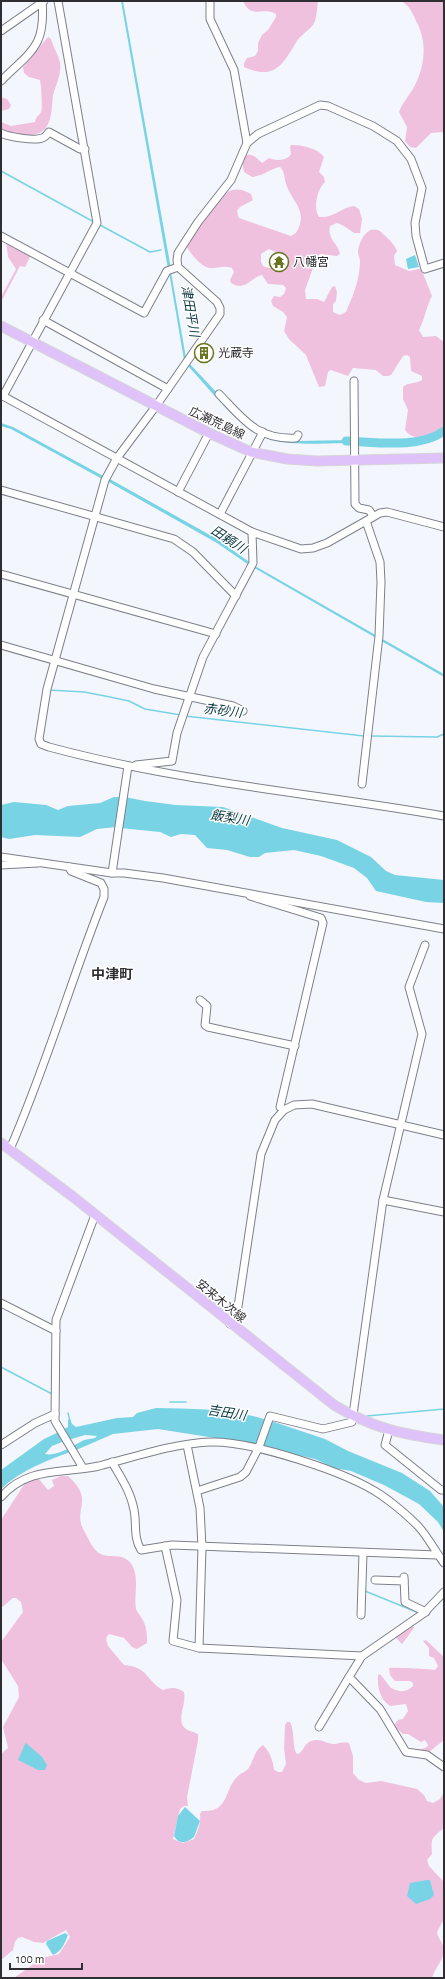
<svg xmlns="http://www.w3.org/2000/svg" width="445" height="1979" viewBox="0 0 445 1979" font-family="'Alegreya Sans','Noto Sans JP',sans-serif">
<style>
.green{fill:#efc1df;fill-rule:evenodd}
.water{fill:#78d3e5}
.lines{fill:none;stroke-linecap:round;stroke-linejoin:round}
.stream{stroke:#78d3e5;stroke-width:1.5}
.river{stroke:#78d3e5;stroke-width:9}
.minor-casing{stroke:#7e8089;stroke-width:9}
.major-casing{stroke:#d5d5d6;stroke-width:11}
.minor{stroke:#fff;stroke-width:7}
.major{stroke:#e0c2fa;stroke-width:9}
.labels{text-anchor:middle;stroke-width:3;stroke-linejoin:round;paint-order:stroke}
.poi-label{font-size:12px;fill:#2f2f33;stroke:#fff;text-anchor:start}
.street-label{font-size:12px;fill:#2f2f33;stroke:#fff}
.water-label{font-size:13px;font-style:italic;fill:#0b3840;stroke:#fff}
.quarter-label{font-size:14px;font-weight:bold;fill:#2f2f33;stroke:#fff}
</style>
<rect width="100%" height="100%" fill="#f4f6fe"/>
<!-- green -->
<g class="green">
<path d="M243,1H318C317,8 317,20 313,25C308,31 301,35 297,41C283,64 275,81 244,67V63L247,58L255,56L258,51V43L262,35L268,30L276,17V14C263,6 251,20 243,1Z"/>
<path d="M401,1H444V132L431,133L416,148L410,147L405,141L407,127L399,112C403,101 411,94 416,83C425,64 427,42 417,23C413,14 410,6 401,1Z"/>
<path d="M48,37L51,39C53,47 58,54 60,62C62,74 56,84 53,95C52,105 52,118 47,126C38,141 14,134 1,130V122L11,126L35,122C36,116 39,116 41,112C43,109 41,84 40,80L29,77L24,73L23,67Z"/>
<polygon points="1,97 7,99 11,105 9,109 1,111"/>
<path d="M291,145C301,145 318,148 324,157L319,172L324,177L325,182C317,189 313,208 319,217C335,218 341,207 354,206L359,209L362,219L360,233H354L344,226L337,223L330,226C327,239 338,243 340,254L337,256L320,254L317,257L305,290L306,299H317L324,302L332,287L335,286L337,292L336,301L333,304V312L340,315L346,312C349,304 353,296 355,289C358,281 360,269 360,261C360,258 358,255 358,252C359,241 368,223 381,232C386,237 395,244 397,251L394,256L395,265L409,271L419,269L422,271L432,296C426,307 425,319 419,330L423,337L436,336L444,342V429L442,430C431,435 414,443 405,430L408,410L403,399V387C408,382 416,384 422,380V376L411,371L410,357L407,355L403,356L391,375L388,376H383L376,370L353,368L348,376L331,370L328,372L325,386L319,387L306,355L289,339L284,331L287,317L283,312L273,306L271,301L274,296L280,297L284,294L286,288L283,285L268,284L262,275C251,277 245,292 231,283L230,280L234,272L232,268C221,265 218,269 210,268C201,267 191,254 187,247C187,241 222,195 228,192C235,187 244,190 251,194L253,200L240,207L237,211L239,218L291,236L296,233C309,211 293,204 286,184C284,177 285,172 280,167C272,168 263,176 252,177L244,172L242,161L245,156C252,152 257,158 262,163L269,158C276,161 287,161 291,154L290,147ZM269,249L286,257V264C280,270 270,269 263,266L261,262V254Z"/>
<polygon points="6,241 31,255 25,267 20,266 1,302 1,297 16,269 8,257"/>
<path d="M61,1476H68C95,1500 73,1508 83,1529C88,1537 93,1552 103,1555C110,1557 118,1555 124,1558C143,1567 133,1595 136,1609C137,1612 140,1615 141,1617C147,1626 147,1633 147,1643L137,1649L132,1647L124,1638L109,1634L106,1638L108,1646L124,1665C149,1667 146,1681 163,1690C171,1687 177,1687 184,1692C187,1704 175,1721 186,1729C189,1731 194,1732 198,1734V1741L187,1797L188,1806H184L180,1809L173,1839L183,1843L194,1839C198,1830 201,1824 200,1814L202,1811C230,1813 224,1788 238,1776C242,1772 247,1772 250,1766C254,1758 255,1750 263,1745C270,1752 273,1761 274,1770L278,1772H282L286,1764L284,1748L285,1725L287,1722H290C295,1732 292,1742 296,1753L298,1754C303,1752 304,1745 309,1742C319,1737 324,1743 333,1744C340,1744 343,1741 349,1743L353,1756V1773L359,1780L366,1783L381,1781L417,1789L424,1795L427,1801L433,1803L440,1799L444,1792V1828C431,1838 431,1838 432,1854L427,1860L429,1866L444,1882V1919L437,1932C438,1938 443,1943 444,1949C445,1958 435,1968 432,1978H14L42,1958L59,1954L70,1937L66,1930L43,1943L34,1942L22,1937L18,1938L15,1942L13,1950L1,1960V1754L8,1748L3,1727L19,1697L18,1686L1,1659V1642L23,1612L21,1602L16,1598H13L1,1608V1520L27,1480L31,1478L39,1479L48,1490L54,1486L52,1480Z"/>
<polygon points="412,1624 414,1628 402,1644 394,1636"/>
<path d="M426,1640L444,1657V1740L429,1752H419V1750L427,1747L428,1745L425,1740L421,1742L408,1734H403L396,1728L395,1724L398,1720L403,1719L408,1711L406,1704L390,1706C380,1699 377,1687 378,1675L380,1674L391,1688C399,1692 406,1693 413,1686V1683L410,1681H395L390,1675L389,1668C392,1667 431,1669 435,1670L438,1666L434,1658L429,1656V1648L423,1641Z"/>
</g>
<!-- water -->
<g class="water">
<polygon points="121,1 123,1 171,269 168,269"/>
<polygon points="415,255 419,267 408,269 406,259"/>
<polygon points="169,272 171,272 186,358 184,360"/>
<path d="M189,363L248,426L260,435C232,420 209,388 187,365Z"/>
<polygon points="1,423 13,427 105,477 104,480 11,429 1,426"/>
<path d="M262,436L296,441L352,440V443C330,443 279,447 262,436Z"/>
<polygon points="108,478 217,539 255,566 442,673 444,677 249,565 217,543 107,481"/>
<polygon points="114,797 121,797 117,827 97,829 80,837 35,835 9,839 1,837 1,805 14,802 46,805 58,810 68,806 100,803"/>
<polygon points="125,797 145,801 176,805 223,807 282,828 337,840 371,857 386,871 395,875 444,880 444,903 426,902 376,891 367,878 354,868 321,856 294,850 265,853 259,857 250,857 227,850 207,848 195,835 181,834 171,837 160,832 120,828"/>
<path d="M156,1408C194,1409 231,1408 267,1420L259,1445L158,1429L113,1434L74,1451L71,1447L84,1440L95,1438L97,1436L85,1435L68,1440L62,1430L68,1427V1420L70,1419L72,1424L76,1427L117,1418L133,1417L137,1413Z"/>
<polygon points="268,1420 325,1439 348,1451 402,1473 430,1491 444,1507 444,1532 438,1522 419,1504 384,1485 351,1471 334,1468 315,1459 260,1446"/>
<path d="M61,1431L67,1440L52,1446L45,1454C52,1456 65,1451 71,1447L73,1451C48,1460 21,1470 1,1489V1470L44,1439Z"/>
<polygon points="26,1743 42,1757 47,1765 45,1770 38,1770 18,1760 25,1744"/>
<path d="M185,1807L200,1821L194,1837C187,1843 179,1845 174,1836L178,1816Z"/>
<polygon points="427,1880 430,1880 434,1895 430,1899 416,1904 407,1896 410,1883"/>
<path d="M65,1933L68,1935C65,1943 61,1952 53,1955L46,1944L47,1941Z"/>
</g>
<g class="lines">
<!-- stream -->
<g class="stream">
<polyline points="1,171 94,222"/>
<polyline points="100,225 150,252 161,250"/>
<polyline points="49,690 84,692 105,696 129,701 145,709 181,715"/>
<polyline points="185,716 364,736"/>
<polyline points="370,736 437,737 444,734"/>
<polyline points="1,1367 52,1394"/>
<polyline points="170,1402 186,1402"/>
<polyline points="68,1413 70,1421"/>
<polyline points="367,1416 444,1409"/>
<polyline points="365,1591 419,1613"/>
</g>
<!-- river -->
<path class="river" d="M346,441C375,442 420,449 444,431"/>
<defs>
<g id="minor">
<polyline points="210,1 210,19 234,70 247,143"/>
<polyline points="1,31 44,1"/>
<path d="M1,81C31,51 46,47 42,1"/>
<path d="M1,133C7,137 36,141 42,138C46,137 47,134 49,132L80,149H85"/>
<polyline points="1,236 144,313 167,271 178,267"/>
<path d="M444,263L425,269L416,236L415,223L422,188L411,159L397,141L373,126L328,106L320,105L258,134L247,143L231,180L198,222L178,253L177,260L178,267L217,302L220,308V314L156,406L117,458L105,480L47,689L39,739L41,744L49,747C178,782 312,793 444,816"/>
<polyline points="43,320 168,389"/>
<polyline points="354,381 355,504 359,508 369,510 373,516"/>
<path d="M219,394C244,420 257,440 296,438L298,435"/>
<polyline points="1,395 252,532 301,549 313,548 327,543 380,513 387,512 444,527"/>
<polyline points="3,396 97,223 58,1"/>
<polyline points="1,490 174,539 193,552 236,596"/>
<polyline points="178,492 209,433"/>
<polyline points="220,514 263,432"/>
<polyline points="1,574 216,634"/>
<polyline points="1,645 154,689 233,706 243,711"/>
<polyline points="136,765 172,761 177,733 203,657 253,563 252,532"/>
<polyline points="362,784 379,636 381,582 380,562 366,521"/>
<polyline points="1,857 112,873 124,873 163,878 444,929"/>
<polyline points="1,865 38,863"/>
<polyline points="112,873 128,766"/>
<polyline points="250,896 321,918 323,923 280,1107 284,1110"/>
<polyline points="200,1000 207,1006 205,1025 208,1027 295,1046"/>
<path d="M10,1149C46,1067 71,980 104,897V889L101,883L71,871L69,867"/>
<polyline points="383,1200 444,1212"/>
<polyline points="1,1303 56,1331"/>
<polyline points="230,1324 237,1313 261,1154 275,1120 284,1110 294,1105 312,1104 444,1135"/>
<polyline points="389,1430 385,1445 441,1490 444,1490"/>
<polyline points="1,1445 35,1423 55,1414"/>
<polyline points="187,1445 200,1508 202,1547 199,1648 362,1656"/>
<path d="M112,1462C121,1478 131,1492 134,1510C137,1524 133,1537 141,1550L172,1545L437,1555"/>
<polyline points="83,1468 55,1421 56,1320 95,1215"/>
<polyline points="197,1491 240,1477 246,1472 259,1447 270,1416 323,1429 352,1422 383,1200 422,1034 409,987 425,945"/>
<path d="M1,1497C28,1466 62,1474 99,1466C135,1457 175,1443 211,1442C252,1441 347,1472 381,1495C394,1504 407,1515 418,1526C428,1537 435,1551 444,1563"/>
<polyline points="165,1546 177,1600 173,1641 199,1648"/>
<polyline points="404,1577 405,1602 426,1612"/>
<polyline points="375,1580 404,1581"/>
<polyline points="444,1592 424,1613 362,1656 349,1677 380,1709 406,1752 427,1755 444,1767"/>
<polyline points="361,1615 363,1553"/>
<polyline points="319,1727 349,1677"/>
</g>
<g id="major">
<polyline points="1,326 209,433 251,452 287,459 317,461 444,458"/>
<path d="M1,1143L72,1196L334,1405C372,1428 401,1434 444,1440"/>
</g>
</defs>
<!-- minor casing -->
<use href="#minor" class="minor-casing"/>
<!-- major casing -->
<use href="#major" class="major-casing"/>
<!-- minor -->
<use href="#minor" class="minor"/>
<!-- major -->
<use href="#major" class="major"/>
</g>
<!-- icons -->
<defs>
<symbol id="temple-ring" viewBox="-11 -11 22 22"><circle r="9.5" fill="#fff" stroke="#69741f" stroke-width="1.5"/><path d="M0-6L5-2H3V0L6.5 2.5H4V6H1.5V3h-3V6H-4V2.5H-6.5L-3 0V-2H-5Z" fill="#69741f"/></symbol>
<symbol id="building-ring" viewBox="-11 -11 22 22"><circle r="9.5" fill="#fff" stroke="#69741f" stroke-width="1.5"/><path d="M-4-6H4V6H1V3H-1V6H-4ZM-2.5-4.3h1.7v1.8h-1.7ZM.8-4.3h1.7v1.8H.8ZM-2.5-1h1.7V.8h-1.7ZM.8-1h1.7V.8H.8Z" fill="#69741f"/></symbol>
</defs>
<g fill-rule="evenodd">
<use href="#temple-ring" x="268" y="251" width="22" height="22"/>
<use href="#building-ring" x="193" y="342" width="22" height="22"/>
</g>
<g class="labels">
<!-- poi labels -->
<g class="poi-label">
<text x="293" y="266">八幡宮</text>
<text x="218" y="357">光蔵寺</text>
</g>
<!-- street labels -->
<g class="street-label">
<text transform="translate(217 423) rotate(25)" y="4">広瀬荒島線</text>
<text transform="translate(221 1301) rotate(39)" y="4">安来木次線</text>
</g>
<!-- water labels -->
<g class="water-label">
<text transform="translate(191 311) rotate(80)" y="5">津田平川</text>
<text transform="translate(229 539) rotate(33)" y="5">田頼川</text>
<text transform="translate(223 710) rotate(7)" y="5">赤砂川</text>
<text transform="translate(230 817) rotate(9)" y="5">飯梨川</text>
<text transform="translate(227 1412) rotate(9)" y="5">吉田川</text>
</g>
<!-- quarter labels -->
<g class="quarter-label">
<text x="112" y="979">中津町</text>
</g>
</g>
<!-- border -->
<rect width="445" height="1979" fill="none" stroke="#2f2f33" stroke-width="4"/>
<!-- scale -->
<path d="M10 1963v6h72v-6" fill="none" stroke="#2f2f33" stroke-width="2"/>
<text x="16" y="1963" font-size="12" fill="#2f2f33" stroke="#ffffff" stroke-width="3" paint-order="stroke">100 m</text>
</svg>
